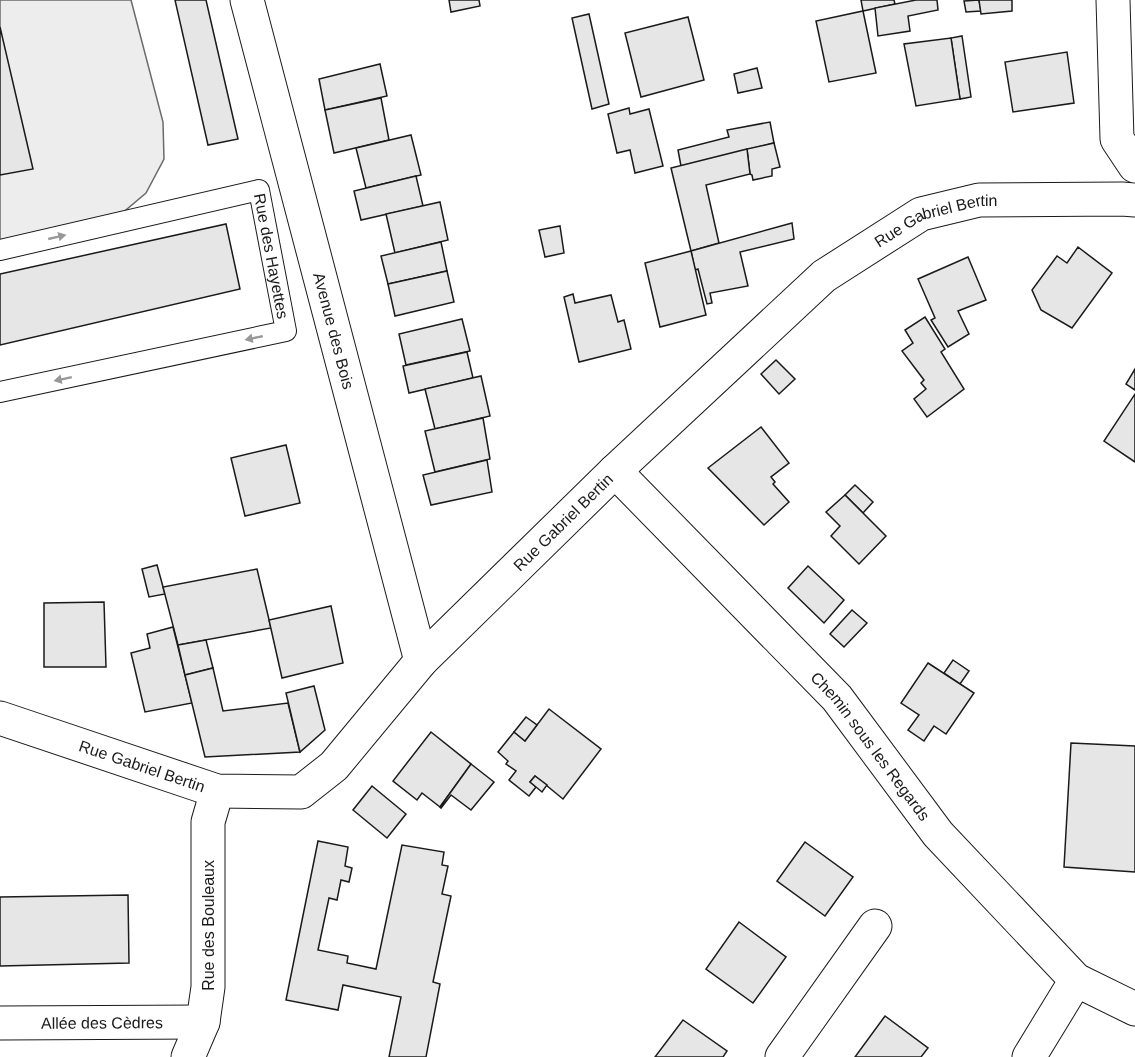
<svg xmlns="http://www.w3.org/2000/svg" width="1135" height="1057" viewBox="0 0 1135 1057" font-family="Arial,sans-serif">
<style>
.built{fill:#ededed;stroke:#6a6a6a;stroke-width:1.5}
.building{fill:#e6e6e6;stroke:#1a1a1a;stroke-width:1.5}
.lines{fill:none;stroke-linecap:round;stroke-linejoin:round}
.service-casing{stroke:#1a1a1a;stroke-width:22}
.minor-casing{stroke:#1a1a1a;stroke-width:35}
.service{stroke:#fff;stroke-width:20}
.minor{stroke:#fff;stroke-width:33}
.oneway{fill:#989898}
.labels{text-anchor:middle;stroke-width:4.5;stroke-linejoin:round;paint-order:stroke}
.street-label{font-size:16px;fill:#1a1a1a;stroke:#fff}
</style>
<rect width="100%" height="100%" fill="#fff"/>
<!-- built -->
<polygon class="built" points="0,0 131,0 163,122 164,159 146,193 108,225 0,250"/>
<!-- building -->
<g class="building">
<polygon points="175,0 206,0 238,139 208,145"/>
<polygon points="449,0 479,0 480,6 451,12"/>
<polygon points="861,0 894,0 895,4 863,11"/>
<polygon points="916,0 937,0 938,10 908,16 910,31 878,36 875,8"/>
<polygon points="979,0 981,11 966,12 964,1"/>
<polygon points="979,0 1012,0 1012,11 981,14"/>
<polygon points="863,11 876,73 829,82 816,21"/>
<polygon points="589,14 609,104 592,109 572,18"/>
<polygon points="688,17 704,80 641,97 625,33"/>
<polygon points="0,27 33,169 0,175"/>
<polygon points="962,36 971,97 960,99 951,38"/>
<polygon points="951,38 960,99 916,106 904,44"/>
<polygon points="1067,52 1074,103 1013,112 1005,62"/>
<polygon points="380,64 387,96 325,110 319,79"/>
<polygon points="757,68 762,88 738,93 734,74"/>
<polygon points="381,98 389,140 334,153 325,110"/>
<polygon points="629,108 630,114 649,109 663,166 635,173 630,150 617,153 608,114"/>
<polygon points="770,122 774,143 681,166 678,150 729,137 727,130"/>
<polygon points="411,135 421,175 366,188 356,148"/>
<polygon points="774,143 780,167 772,169 772,176 753,180 752,175 750,174 747,149"/>
<polygon points="747,149 750,174 706,185 719,243 691,251 671,168"/>
<polygon points="416,176 423,206 361,220 354,191"/>
<polygon points="440,202 448,240 395,253 386,214"/>
<polygon points="792,223 794,239 740,252 748,286 710,293 712,303 707,304 698,269 695,270 691,251"/>
<polygon points="226,224 240,289 0,345 0,274"/>
<polygon points="560,226 564,253 545,257 539,230"/>
<polygon points="441,242 447,271 388,284 381,256"/>
<polygon points="1078,247 1112,273 1072,328 1041,310 1032,290 1057,256 1067,263"/>
<polygon points="691,251 706,315 660,327 645,263"/>
<polygon points="968,257 986,300 958,311 969,334 948,347 931,320 935,318 918,279"/>
<polygon points="447,271 454,302 395,316 388,284"/>
<polygon points="573,294 575,303 611,295 618,322 624,320 631,349 579,362 564,297"/>
<polygon points="925,317 945,349 941,352 964,389 927,417 914,399 926,389 921,383 924,380 902,351 913,343 905,330"/>
<polygon points="462,319 470,351 406,365 399,334"/>
<polygon points="467,352 473,378 409,393 403,366"/>
<polygon points="776,360 795,379 779,394 761,374"/>
<polygon points="1135,369 1135,390 1126,384"/>
<polygon points="481,376 490,416 435,429 425,389"/>
<polygon points="1135,394 1135,462 1104,441"/>
<polygon points="483,418 490,459 435,472 425,431"/>
<polygon points="761,427 789,463 771,477 775,482 773,484 789,502 764,525 708,468"/>
<polygon points="286,445 300,503 245,516 231,458"/>
<polygon points="487,460 492,492 431,505 423,475"/>
<polygon points="855,485 873,502 863,513 845,495"/>
<polygon points="845,495 886,536 859,564 831,536 840,526 826,512"/>
<polygon points="157,565 165,594 149,597 142,569"/>
<polygon points="808,566 844,600 824,623 788,588"/>
<polygon points="257,569 271,628 178,645 163,587"/>
<polygon points="104,602 106,667 44,667 44,603"/>
<polygon points="331,606 343,663 282,678 269,620"/>
<polygon points="852,610 867,623 844,647 830,634"/>
<polygon points="173,627 192,703 145,712 131,653 150,648 147,634"/>
<polygon points="206,640 213,668 185,675 178,645"/>
<polygon points="953,660 969,671 960,684 944,673"/>
<polygon points="928,663 974,693 946,734 934,726 924,741 908,730 919,715 901,703"/>
<polygon points="213,668 223,711 288,703 300,752 205,757 185,675"/>
<polygon points="314,686 325,730 300,752 286,693"/>
<polygon points="549,709 601,749 563,799 535,776 530,782 536,787 529,796 509,780 516,771 506,764 508,761 498,752 514,732 525,741"/>
<polygon points="526,717 537,725 525,741 514,732"/>
<polygon points="431,732 471,764 440,807 422,793 417,800 393,781"/>
<polygon points="1071,743 1135,746 1135,872 1064,867"/>
<polygon points="471,764 494,782 471,810 451,795 441,808 440,807"/>
<polygon points="535,776 547,785 542,792 530,782"/>
<polygon points="372,786 406,814 387,838 353,810"/>
<polygon points="318,841 348,847 345,866 352,868 349,882 341,880 337,900 329,898 318,950 348,956 347,963 376,969 402,845 444,852 442,865 448,866 442,894 451,896 433,982 440,984 426,1057 389,1057 401,997 343,985 338,1010 286,1000"/>
<polygon points="805,842 853,877 825,916 777,881"/>
<polygon points="128,895 129,963 0,966 0,897"/>
<polygon points="739,922 786,957 753,1003 706,969"/>
<polygon points="885,1016 928,1048 921,1057 855,1057"/>
<polygon points="683,1020 727,1051 723,1057 655,1057"/>
</g>
<g class="lines">
<defs>
<g id="service">
<path id="s1" d="M0,250L259,190L286,331L0,392"/>
</g>
<g id="minor">
<path id="s2" d="M247,0L421,661"/>
<polyline points="1113,0 1117,139 1135,166"/>
<path id="s3" d="M615,471L837,698L938,834L1076,980L1135,1009"/>
<path id="s4" d="M0,718L217,791L301,792L334,766L421,661L615,471L824,276L921,214L979,200L1122,199L1135,200"/>
<path id="s5" d="M0,1023L203,1022"/>
<path id="s6" d="M188,1057L203,1022L208,987V822L217,791"/>
<polyline points="782,1057 875,926"/>
<polyline points="1029,1057 1076,980"/>
</g>
</defs>
<!-- service casing -->
<use href="#service" class="service-casing"/>
<!-- minor casing -->
<use href="#minor" class="minor-casing"/>
<!-- service -->
<use href="#service" class="service"/>
<!-- minor -->
<use href="#minor" class="minor"/>
</g>
<!-- one-way arrows -->
<defs><path id="oneway-solid" d="M-6-.8H1V-3.2L6.5 0L1 3.2V.8H-6Z" transform="scale(1.5)"/></defs>
<g class="oneway">
<use href="#oneway-solid" transform="translate(57 237) rotate(-13)"/>
<use href="#oneway-solid" transform="translate(254 338) rotate(168)"/>
<use href="#oneway-solid" transform="translate(63 379) rotate(168)"/>
</g>
<g class="labels">
<!-- street labels -->
<g class="street-label">
<text dy="6" stroke="none"><textPath href="#s4" startOffset="1176">Rue Gabriel Bertin</textPath></text>
<text dy="6" stroke="none"><textPath href="#s1" startOffset="333">Rue des Hayettes</textPath></text>
<text dy="6" stroke="none"><textPath href="#s2" startOffset="342">Avenue des Bois</textPath></text>
<text dy="6" stroke="none"><textPath href="#s4" startOffset="690">Rue Gabriel Bertin</textPath></text>
<text dy="6" stroke="none"><textPath href="#s3" startOffset="376">Chemin sous les Regards</textPath></text>
<text dy="6" stroke="none"><textPath href="#s4" startOffset="150">Rue Gabriel Bertin</textPath></text>
<text dy="6" stroke="none"><textPath href="#s6" startOffset="135">Rue des Bouleaux</textPath></text>
<text dy="6" stroke="none"><textPath href="#s5" startOffset="102">Allée des Cèdres</textPath></text>
</g>
</g>
</svg>
